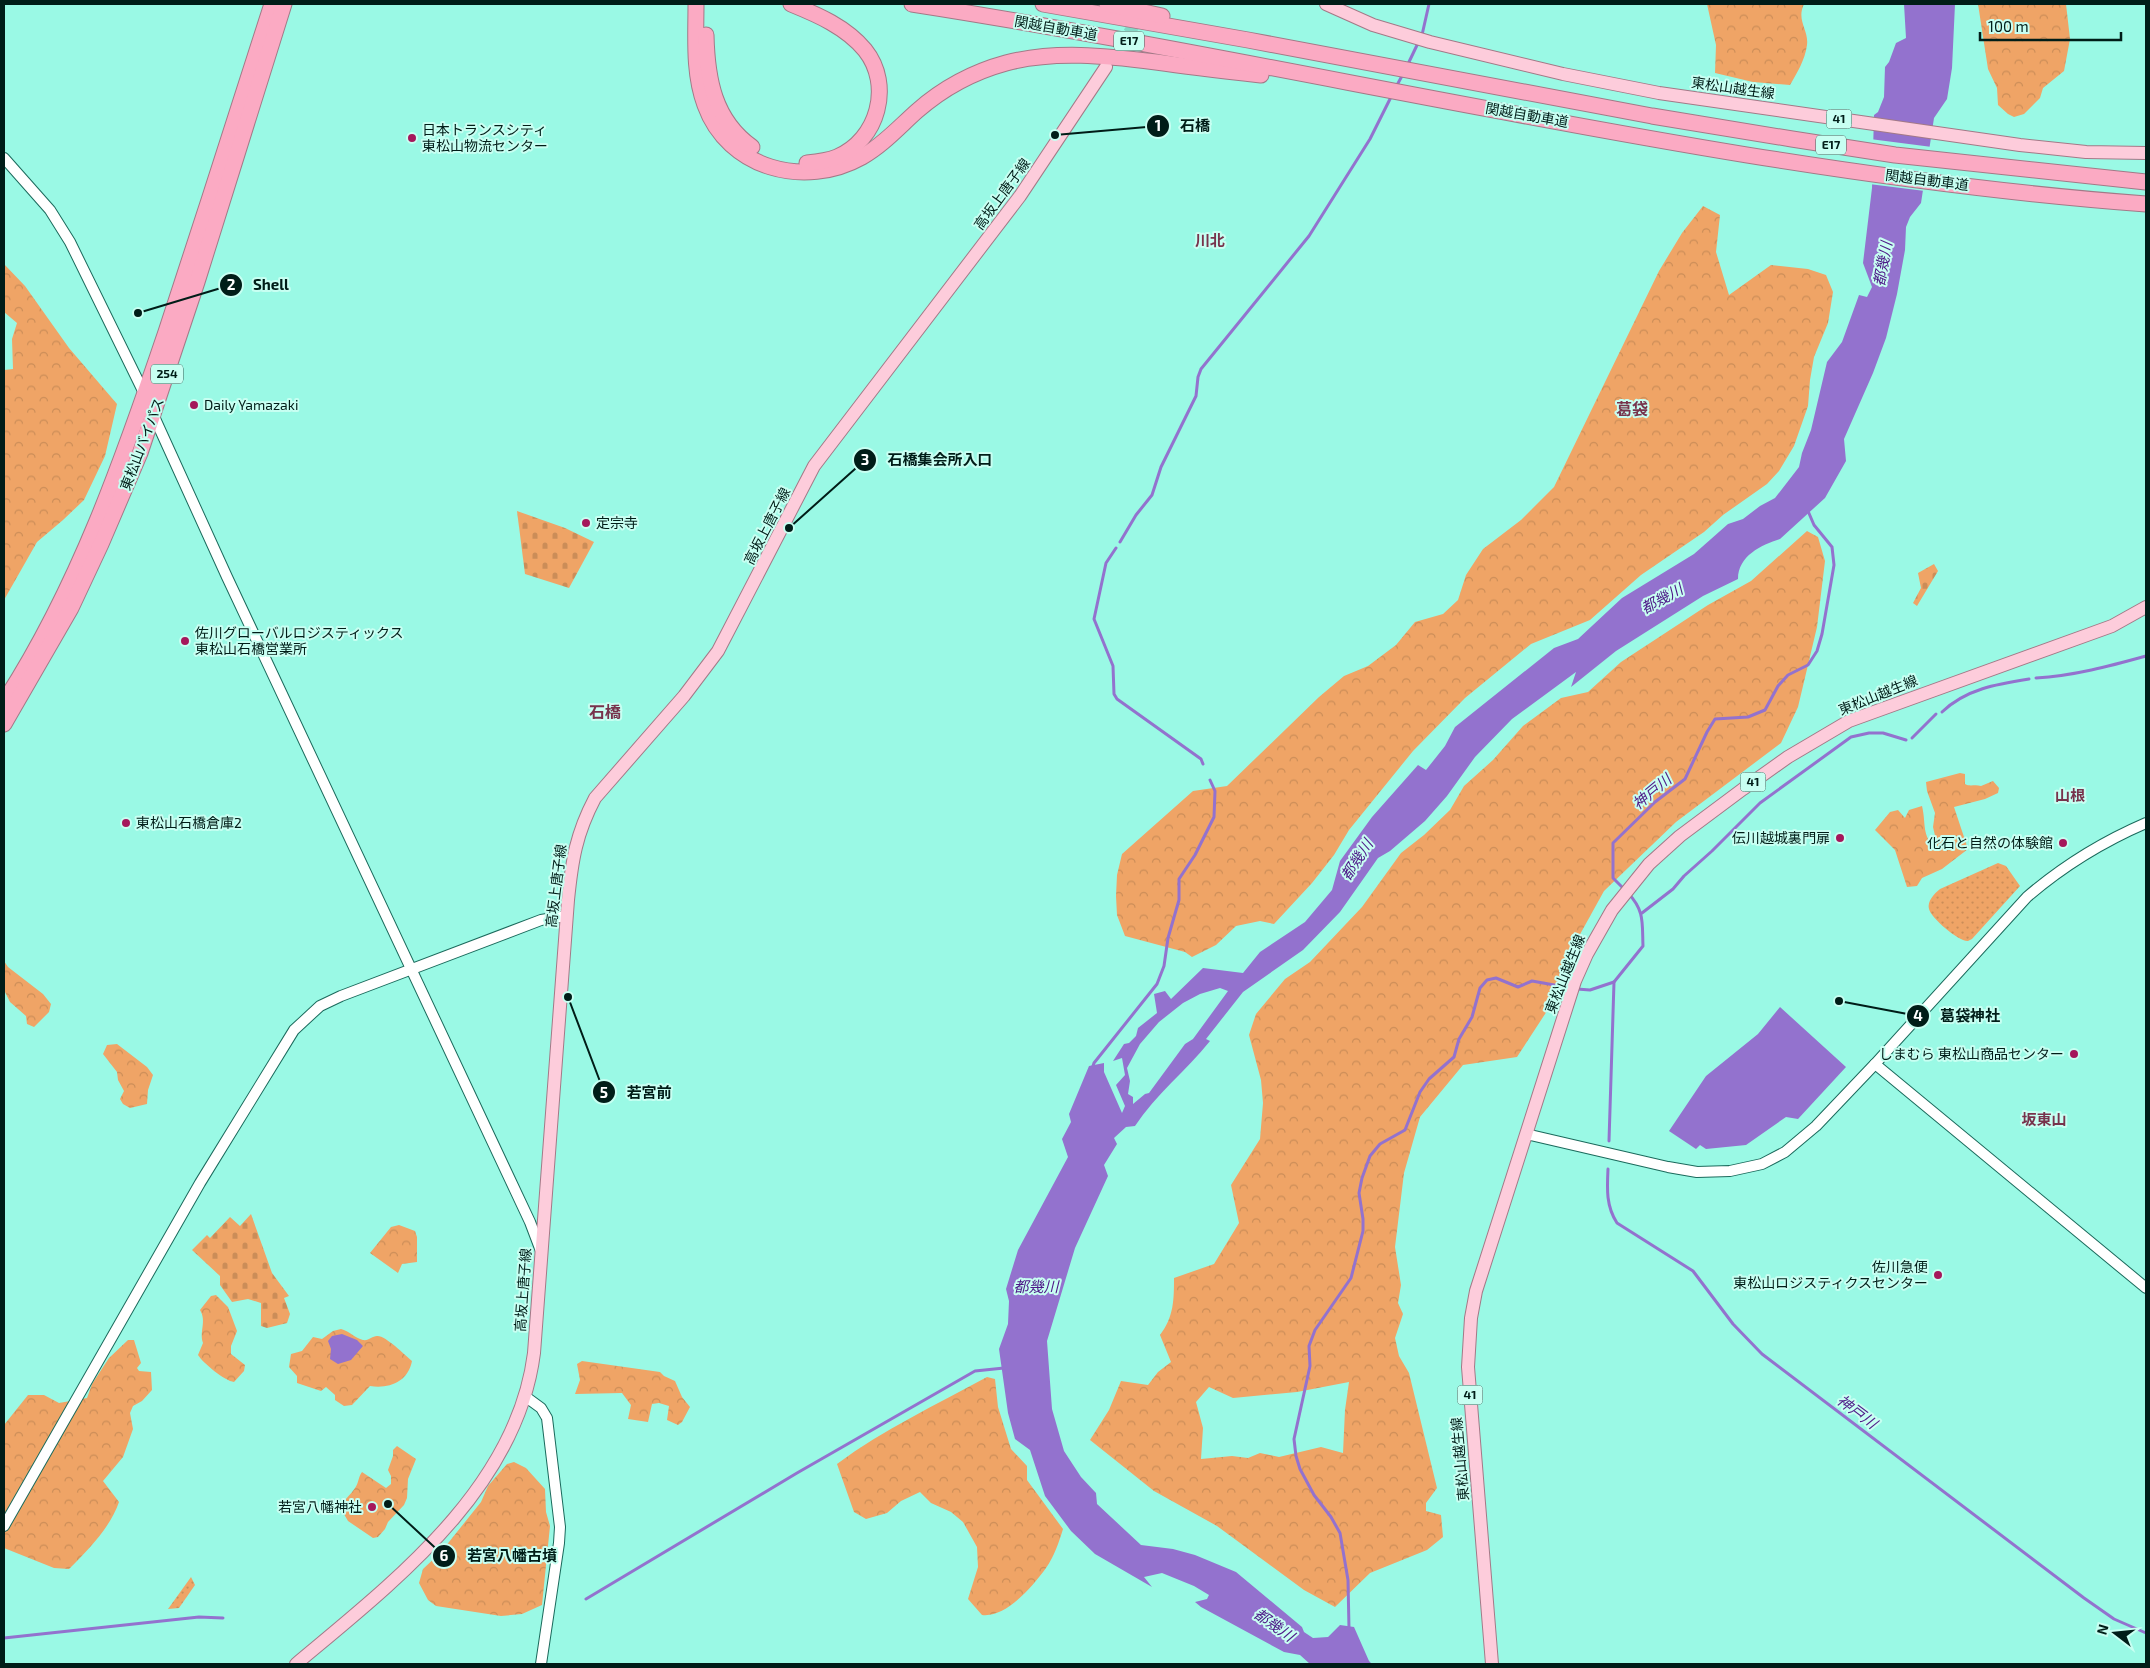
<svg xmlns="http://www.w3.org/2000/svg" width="2150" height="1668" viewBox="0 0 2150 1668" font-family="'Exo 2','Noto Sans JP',sans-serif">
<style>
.grass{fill:url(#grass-dots)}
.forest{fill:url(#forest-crowns);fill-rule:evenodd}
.cemetery{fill:url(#cemetery-stones)}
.water{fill:#9372ce;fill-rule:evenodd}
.pier{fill:#9af9e5}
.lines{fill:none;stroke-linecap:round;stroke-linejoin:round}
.stream{stroke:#9372ce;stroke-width:3}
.major-tunnel{stroke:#83d8c6;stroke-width:12;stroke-dasharray:12 6;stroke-linecap:butt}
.minor-casing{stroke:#1b6a5c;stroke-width:12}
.major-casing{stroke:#a37987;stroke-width:14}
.highway-casing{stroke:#a37987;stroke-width:17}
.minor{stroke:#fff;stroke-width:10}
.major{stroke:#fdccdb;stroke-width:12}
.highway{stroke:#fbaac3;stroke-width:15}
.poi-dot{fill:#a5175b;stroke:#c8fff2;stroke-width:2}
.labels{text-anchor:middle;stroke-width:4;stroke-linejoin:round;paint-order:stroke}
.shield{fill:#c8fff2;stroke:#3c6159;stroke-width:1}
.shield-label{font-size:12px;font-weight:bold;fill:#001d18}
.street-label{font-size:14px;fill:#001d18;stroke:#c8fff2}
.poi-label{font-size:14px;fill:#001d18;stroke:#c8fff2;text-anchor:start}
.neighbourhood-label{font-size:15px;font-weight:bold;fill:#77334c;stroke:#c8fff2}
.water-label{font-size:15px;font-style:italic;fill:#4d1887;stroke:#c8fff2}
.quarter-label{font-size:16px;font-weight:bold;fill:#77334c;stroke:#c8fff2}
.leader{fill:none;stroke:#001d18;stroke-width:2}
.callout-dot{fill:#001d18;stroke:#c8fff2;stroke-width:2}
.mark-label{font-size:15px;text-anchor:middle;font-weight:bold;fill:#fff}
.callout-label{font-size:15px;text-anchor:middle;font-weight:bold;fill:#001d18;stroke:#c8fff2;stroke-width:4;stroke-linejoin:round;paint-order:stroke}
</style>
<defs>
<pattern id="grass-dots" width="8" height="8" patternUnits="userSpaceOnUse" patternTransform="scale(1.25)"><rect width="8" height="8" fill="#efa466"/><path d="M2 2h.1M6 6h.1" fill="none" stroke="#cb8d58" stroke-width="1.8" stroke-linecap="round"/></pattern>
<pattern id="forest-crowns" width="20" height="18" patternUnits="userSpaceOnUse" patternTransform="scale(1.25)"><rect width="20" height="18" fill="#efa466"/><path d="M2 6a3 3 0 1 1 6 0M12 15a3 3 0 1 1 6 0" fill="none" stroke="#cb8d58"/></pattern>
<pattern id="cemetery-stones" width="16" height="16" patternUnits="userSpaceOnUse" patternTransform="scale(1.25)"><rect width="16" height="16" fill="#efa466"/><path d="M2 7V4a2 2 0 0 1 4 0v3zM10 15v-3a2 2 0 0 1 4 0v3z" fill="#cb8d58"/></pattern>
</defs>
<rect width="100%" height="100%" fill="#9af9e5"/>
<!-- grass -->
<g class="grass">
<path d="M1998,863L2006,866L2020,886L1972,939L1968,941C1959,942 1931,918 1929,909C1927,901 1934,894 1940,889Z"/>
<polygon points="191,1577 195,1585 179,1608 168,1609"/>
</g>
<!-- forest -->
<g class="forest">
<path d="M1707,4H1804C1796,21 1809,30 1807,45C1805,60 1797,73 1790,85L1753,82L1715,73L1716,45Z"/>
<polygon points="1978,4 2066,4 2070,39 2064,71 2043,88 2040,98 2024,114 2014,117 2008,114 1998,105 1997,88 1988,69"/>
<polygon points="1703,206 1720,215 1716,252 1729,295 1771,265 1808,269 1826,275 1833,292 1828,323 1814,357 1810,380 1808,406 1794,446 1779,471 1767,484 1723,515 1704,532 1641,575 1590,620 1531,644 1465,698 1413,751 1349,830 1334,855 1312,883 1274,924 1260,921 1236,926 1216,945 1192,957 1185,952 1125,936 1117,915 1116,896 1117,875 1122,854 1193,791 1227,786 1319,697 1344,676 1368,666 1396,645 1415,622 1443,614 1458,600 1466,575 1483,549 1521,520 1554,487 1659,271 1682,233"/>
<polygon points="4,264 25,286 69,348 117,404 105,456 84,500 63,520 37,542 4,600 4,370 13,369 12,339 17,323 4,312"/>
<path d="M1807,531L1818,537L1825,561L1817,627L1798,707L1781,743L1676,822L1604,891L1573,947L1547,1011L1517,1057L1463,1065L1420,1117L1404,1173L1395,1247L1401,1285L1398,1303L1403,1314L1395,1338L1399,1356L1409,1373L1437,1488L1426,1503V1511L1441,1515L1443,1537L1427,1550L1370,1573L1335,1607L1304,1590L1217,1526L1154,1491L1090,1440L1109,1410L1121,1381L1148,1385L1158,1372L1171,1362L1160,1335C1174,1317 1174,1299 1174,1278L1214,1264L1239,1223L1231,1185L1260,1139L1263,1103L1261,1080L1249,1035L1256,1014L1285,979L1310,962L1362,907L1401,853L1424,835L1450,810L1464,786L1493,760L1523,726L1561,698L1588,692L1621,662L1708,605L1751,581ZM1349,1382L1345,1410L1343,1453L1321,1447L1279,1457L1260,1453L1248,1458L1232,1456L1201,1459L1203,1428L1196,1402L1209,1387L1233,1398L1297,1392Z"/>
<path d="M1960,773L1965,774V784C1970,787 1975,784 1981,786L1993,781L1999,788L1998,793L1985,799L1954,807L1968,849L1942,869L1922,878L1917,886L1907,887L1895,850L1875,830L1890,812L1898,810L1905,818L1909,810L1922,806C1926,823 1922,831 1932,846L1936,840L1933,827L1935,813L1927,791L1926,782Z"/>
<polygon points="4,961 8,967 43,994 51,1004 49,1012 34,1027 27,1024 26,1016 10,1002 4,990"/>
<polygon points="117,1044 147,1067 153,1075 148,1090 147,1104 130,1108 123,1104 120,1099 124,1091 118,1080 117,1072 103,1054 107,1045"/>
<polygon points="399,1225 415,1231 417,1237 417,1262 402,1264 398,1273 370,1253 391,1227"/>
<path d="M216,1295L228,1307L237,1331L231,1346V1354L245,1365L244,1371L234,1382C225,1381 203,1363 198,1355L203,1343C199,1331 207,1322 200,1310L211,1296Z"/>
<path d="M341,1329C349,1331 355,1338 363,1340C369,1341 372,1336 377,1336C385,1335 405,1355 412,1361C408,1382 389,1389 370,1386L352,1405L344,1406L335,1400V1395L326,1387L321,1391L297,1383V1376L289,1367L291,1354L302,1351L313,1337L322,1339L333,1331Z"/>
<path d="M128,1340H134L141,1363L137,1368L139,1371L151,1372L152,1390L142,1401L133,1406L130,1413L133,1429L123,1457L103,1481L119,1502C110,1528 88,1550 69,1569L54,1568L4,1548V1425L28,1395H44L59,1403L87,1398L92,1384L109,1358Z"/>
<polygon points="582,1361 660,1372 664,1376 675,1381 682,1397 690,1407 682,1422 678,1425 667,1420 669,1406 659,1403 652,1404 648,1422 628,1419 631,1405 622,1393 575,1394 580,1380 577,1364"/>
<path d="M987,1377L995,1379L998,1407L1011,1449L1027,1466V1480L1063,1529C1059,1542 1054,1557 1046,1568C1032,1587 1006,1618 982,1615L968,1599L978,1567L977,1547L963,1522L951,1512L931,1503L920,1492L901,1501L887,1513L866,1519L854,1512L837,1464C884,1429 936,1405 987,1377Z"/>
<path d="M397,1446L416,1459L408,1479L407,1498L404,1505L388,1522L385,1529L378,1537L373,1538L348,1521L341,1509C345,1497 349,1497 355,1488C359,1483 358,1477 362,1472L386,1488L391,1484V1476L388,1470L393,1456V1450Z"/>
<polygon points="514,1462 526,1468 545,1489 546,1512 550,1526 542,1605 522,1614 501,1616 436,1606 428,1600 419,1583 423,1569 441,1552 481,1502 488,1486 507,1464"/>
</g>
<!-- cemetery -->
<g class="cemetery">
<polygon points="517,511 565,528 594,542 569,588 525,574"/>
<polygon points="1934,564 1938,571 1917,606 1913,603 1921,588 1918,573"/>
<polygon points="251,1214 272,1273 289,1296 284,1298 290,1314 287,1323 267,1328 261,1326 261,1303 248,1299 232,1302 220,1285 220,1276 192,1250 207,1235 210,1238 230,1217 240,1226"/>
</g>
<!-- water -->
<g class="water">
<path d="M1904,4H1955L1952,68L1947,99L1934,118L1921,203L1910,217L1906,227L1905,250L1897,294L1886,338L1873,373L1844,439L1846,461L1825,498L1780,539C1761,545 1738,556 1738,579L1703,596L1616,651L1571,687L1576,672L1512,719L1475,757L1447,796L1425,821L1390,851L1378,858L1340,912L1303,950L1243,992L1206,1039L1210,1041C1186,1071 1156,1094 1135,1126L1126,1127L1114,1138L1117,1144L1104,1165L1108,1176L1075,1248L1047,1341L1052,1409L1064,1451L1081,1477L1096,1493L1097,1504L1141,1545L1173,1549L1195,1555L1236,1572L1302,1627L1304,1632L1313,1638L1328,1637L1340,1625L1354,1627L1369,1661L1372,1664H1310L1300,1655L1284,1652L1201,1607L1195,1602L1207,1599L1209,1595L1194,1586L1162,1573L1144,1577L1152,1587L1095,1554L1071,1531L1045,1496L1030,1450L1015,1439L1008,1413L999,1349L1008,1324L1009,1301L1006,1289L1018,1250L1068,1157L1062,1139L1071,1122L1069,1114L1089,1066L1104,1063V1072L1122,1113L1125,1106L1116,1085L1125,1075L1122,1058L1113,1061L1124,1044L1129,1043L1136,1036L1138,1028L1157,1013L1154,994L1165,991L1171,999L1203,968L1243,973L1260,952L1305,922L1332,890L1340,861L1372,817L1418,765L1426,770L1445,746L1455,727L1554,648L1578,639L1622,598L1694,554L1728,524L1743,519L1760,506L1775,498L1799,467L1802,453L1811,430L1827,362L1842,342L1859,295L1867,297L1872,287L1863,263L1872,188L1874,115L1878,112L1884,97L1885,67L1889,62L1896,43L1906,38ZM1220,988L1228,991L1193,1039L1185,1044L1149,1093L1145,1094L1133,1104V1097L1128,1094L1130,1081L1127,1068L1140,1044L1159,1022L1183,1003L1200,994Z"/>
<polygon points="1780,1007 1846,1067 1798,1119 1786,1117 1746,1145 1706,1149 1700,1145 1696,1149 1669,1131 1706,1076 1758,1034"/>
<polygon points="342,1334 357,1340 363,1346 351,1360 338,1364 330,1359 331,1349 328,1341 332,1336"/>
</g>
<!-- pier -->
<polygon class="pier" points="1870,139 1932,147 1925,191 1869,184"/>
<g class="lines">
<!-- stream -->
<g class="stream">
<polyline points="1422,35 1429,4"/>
<polyline points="1408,64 1419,41"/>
<polyline points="1396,87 1403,74"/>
<polyline points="1120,542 1136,515 1152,495 1161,467 1196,396 1198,377 1201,369 1309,236 1370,139 1392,95"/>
<polyline points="1116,548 1106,563 1094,619 1113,666 1114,694 1117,699 1201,759 1203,764"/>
<path d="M2036,678C2073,676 2110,666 2146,656"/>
<path d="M1942,712C1966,689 1997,684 2029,679"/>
<polyline points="1912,738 1936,714"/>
<polyline points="1624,889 1613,878 1613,843 1655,802 1685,779 1707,732 1715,719 1748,717 1765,710 1778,686 1788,675 1808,665 1817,651 1822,634 1834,565 1832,547 1814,525 1808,511"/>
<polyline points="1642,913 1673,889 1684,876 1712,851 1760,803 1851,737 1869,733 1883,733 1906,740"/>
<polyline points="1577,989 1590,990 1614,982"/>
<polyline points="1092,1069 1094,1063 1157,984 1164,966 1168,938 1179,900 1179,879 1195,855 1214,817 1215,791 1210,780"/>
<path d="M1609,1141L1614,982L1643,946C1642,923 1645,911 1628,893"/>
<path d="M1608,1169C1607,1189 1606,1206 1617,1223L1693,1271L1733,1324L1762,1354L2084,1598L2114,1619L2146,1633"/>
<polyline points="586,1599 797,1473 975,1371 1004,1368"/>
<polyline points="1349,1629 1348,1580 1340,1533 1331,1517 1314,1495 1300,1469 1296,1456 1294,1439 1310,1366 1309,1346 1315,1330 1351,1278 1363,1231 1363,1219 1359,1193 1362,1178 1370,1156 1380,1144 1405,1130 1420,1092 1429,1079 1454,1057 1459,1039 1472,1017 1480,988 1487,980 1496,978 1518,987 1532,981 1571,988"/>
<polyline points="4,1638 199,1617 223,1618"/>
</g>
<!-- major-tunnel -->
<polyline class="major-tunnel" points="1109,63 1142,13"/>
<defs>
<g id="minor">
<polyline points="4,158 50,210 70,242 146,397"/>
<polyline points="152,412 227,577 530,1222 541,1251"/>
<polyline points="1875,1064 2146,1288"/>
<path d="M1526,1134L1668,1167L1697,1172L1730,1171L1762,1164L1785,1152L1816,1126L1875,1064L2027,897C2063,866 2102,842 2146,823"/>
<polyline points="526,1397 541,1408 547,1418 560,1527 559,1543 541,1664"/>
<polyline points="4,1526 200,1183 294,1030 320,1006 341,996 541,920 566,916"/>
</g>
<g id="major">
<polyline points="1326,4 1373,25 1430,42 1563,74 1659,93 2020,145 2086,152 2146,153"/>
<path d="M296,1664C394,1582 517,1488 534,1353L568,900C572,860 576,834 595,798L684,696L718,651L814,466L1020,196L1106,67"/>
<polyline points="1492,1664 1468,1367 1471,1318 1476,1291 1575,981 1587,954 1612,910 1649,864 1680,836 1743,789 1788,757 1849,721 2112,626 2146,607"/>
</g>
<g id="highway">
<path d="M696,4C696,37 693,73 705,105C728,169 805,189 862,157C883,145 899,127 917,111C942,89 973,72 1006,63C1055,50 1107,56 1156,62C1191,67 1226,71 1261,75"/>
<path d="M791,4C818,15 846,27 865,50C893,85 878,140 837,157C827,161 817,162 807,163"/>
<path d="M912,4C1323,68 1730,173 2146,204"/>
<polyline points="1043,4 1248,40 1652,116 1792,139 1895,155 2146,182"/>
<polyline points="1107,4 1162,16"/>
<path d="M706,35C707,79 714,120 752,147"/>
<path d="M4,702C78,588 123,459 166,332C202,223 237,113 272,4"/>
<polyline points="4,724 71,608 101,544 140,453 197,282 284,4"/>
</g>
</defs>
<!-- minor casing -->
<use href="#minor" class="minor-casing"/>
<!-- major casing -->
<use href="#major" class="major-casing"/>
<!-- highway casing -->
<use href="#highway" class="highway-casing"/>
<!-- minor -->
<use href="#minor" class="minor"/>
<!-- major -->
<use href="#major" class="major"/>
<!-- highway -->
<use href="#highway" class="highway"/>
</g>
<!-- markers -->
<g class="poi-dot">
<circle cx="412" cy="138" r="5"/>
<circle cx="194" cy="405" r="5"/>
<circle cx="586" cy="523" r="5"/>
<circle cx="185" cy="641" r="5"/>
<circle cx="126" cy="823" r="5"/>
<circle cx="1840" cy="838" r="5"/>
<circle cx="2063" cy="843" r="5"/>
<circle cx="2074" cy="1054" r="5"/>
<circle cx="1938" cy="1275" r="5"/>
<circle cx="372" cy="1507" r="5"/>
</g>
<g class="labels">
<!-- shield labels -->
<g class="shield">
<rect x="1114" y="31.5" width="30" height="19" rx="4"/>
<rect x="1826.5" y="109.5" width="25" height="19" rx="4"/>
<rect x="1816" y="135.5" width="30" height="19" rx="4"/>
<rect x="151" y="364.5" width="32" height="19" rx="4"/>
<rect x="1740.5" y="772.5" width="25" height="19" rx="4"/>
<rect x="1457.5" y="1385.5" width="25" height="19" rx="4"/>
</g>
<g class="shield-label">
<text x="1129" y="45">E17</text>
<text x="1839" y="123">41</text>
<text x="1831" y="149">E17</text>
<text x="167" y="378">254</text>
<text x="1753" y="786">41</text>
<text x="1470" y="1399">41</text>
</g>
<!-- street labels -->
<g class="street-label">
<text transform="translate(1056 28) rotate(10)" y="5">関越自動車道</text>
<text transform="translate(1733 88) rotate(8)" y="5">東松山越生線</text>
<text transform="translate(1527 115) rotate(10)" y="5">関越自動車道</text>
<text transform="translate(1927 180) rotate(7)" y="5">関越自動車道</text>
<text transform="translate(1002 194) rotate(-54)" y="5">高坂上唐子線</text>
<text transform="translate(142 444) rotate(-69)" y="5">東松山バイパス</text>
<text transform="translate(767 526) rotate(-63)" y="5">高坂上唐子線</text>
<text transform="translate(1878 695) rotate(-22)" y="5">東松山越生線</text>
<text transform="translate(556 886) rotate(-83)" y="5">高坂上唐子線</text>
<text transform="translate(1565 974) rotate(-68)" y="5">東松山越生線</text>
<text transform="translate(523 1290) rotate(-86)" y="5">高坂上唐子線</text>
<text transform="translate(1460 1459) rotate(-95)" y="5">東松山越生線</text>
</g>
<!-- poi labels -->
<g class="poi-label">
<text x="422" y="135">日本トランスシティ<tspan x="422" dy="16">東松山物流センター</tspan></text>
<text x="204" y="410">Daily Yamazaki</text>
<text x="596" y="528">定宗寺</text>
<text x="195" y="638">佐川グローバルロジスティックス<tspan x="195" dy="16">東松山石橋営業所</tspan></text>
<text x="136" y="828">東松山石橋倉庫2</text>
<text x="1830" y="843" text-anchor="end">伝川越城裏門扉</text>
<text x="2053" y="848" text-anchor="end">化石と自然の体験館</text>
<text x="2064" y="1059" text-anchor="end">しまむら 東松山商品センター</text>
<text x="1928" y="1272" text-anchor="end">佐川急便<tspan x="1928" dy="16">東松山ロジスティクスセンター</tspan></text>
<text x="362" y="1512" text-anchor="end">若宮八幡神社</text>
</g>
<!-- neighbourhood labels -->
<g class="neighbourhood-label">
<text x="1210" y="246">川北</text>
<text x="2070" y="801">山根</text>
<text x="2044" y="1125">坂東山</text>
</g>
<!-- water labels -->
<g class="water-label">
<text transform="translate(1883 264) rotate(-80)" y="5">都幾川</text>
<text transform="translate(1662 599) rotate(-29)" y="5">都幾川</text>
<text transform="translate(1652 792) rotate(-40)" y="5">神戸川</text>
<text transform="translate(1357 860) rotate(-57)" y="5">都幾川</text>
<text x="1036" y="1292">都幾川</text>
<text transform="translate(1857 1412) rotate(37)" y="5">神戸川</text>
<text transform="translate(1274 1625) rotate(35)" y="5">都幾川</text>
</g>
<!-- quarter labels -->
<g class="quarter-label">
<text x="1632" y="415">葛袋</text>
<text x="605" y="718">石橋</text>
</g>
</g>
<!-- callouts -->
<path class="leader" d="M1055 135L1158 126M138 313L231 285M789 528L865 460M1839 1001L1918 1016M568 997L604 1092M388 1504L444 1556"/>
<g class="callout-dot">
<circle cx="1055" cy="135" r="5"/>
<circle cx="138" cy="313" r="5"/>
<circle cx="789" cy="528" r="5"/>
<circle cx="1839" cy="1001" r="5"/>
<circle cx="568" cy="997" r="5"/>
<circle cx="388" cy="1504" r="5"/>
<circle cx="1158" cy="126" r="12"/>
<circle cx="231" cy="285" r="12"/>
<circle cx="865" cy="460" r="12"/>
<circle cx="1918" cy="1016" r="12"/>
<circle cx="604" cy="1092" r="12"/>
<circle cx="444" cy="1556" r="12"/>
</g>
<g class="mark-label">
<text x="1158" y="131">1</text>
<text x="231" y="290">2</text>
<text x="865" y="465">3</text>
<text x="1918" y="1021">4</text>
<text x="604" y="1098">5</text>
<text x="444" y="1561">6</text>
</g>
<g class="callout-label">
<text x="1195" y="131">石橋</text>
<text x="271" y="290">Shell</text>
<text x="940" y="465">石橋集会所入口</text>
<text x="1970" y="1021">葛袋神社</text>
<text x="649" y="1098">若宮前</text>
<text x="512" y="1561">若宮八幡古墳</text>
</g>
<!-- border -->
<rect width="2150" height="1668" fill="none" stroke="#001d18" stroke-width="10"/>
<!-- north arrow -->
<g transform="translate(2115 1633) rotate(286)" stroke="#c8fff2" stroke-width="4" paint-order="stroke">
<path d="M0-4L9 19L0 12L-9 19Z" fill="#001d18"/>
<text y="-8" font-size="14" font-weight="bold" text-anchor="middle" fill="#001d18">N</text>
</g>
<!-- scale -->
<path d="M1980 32v8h141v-8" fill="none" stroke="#001d18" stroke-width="2.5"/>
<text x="1988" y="32" font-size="15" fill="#001d18" stroke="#c8fff2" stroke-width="4" paint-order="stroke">100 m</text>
</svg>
